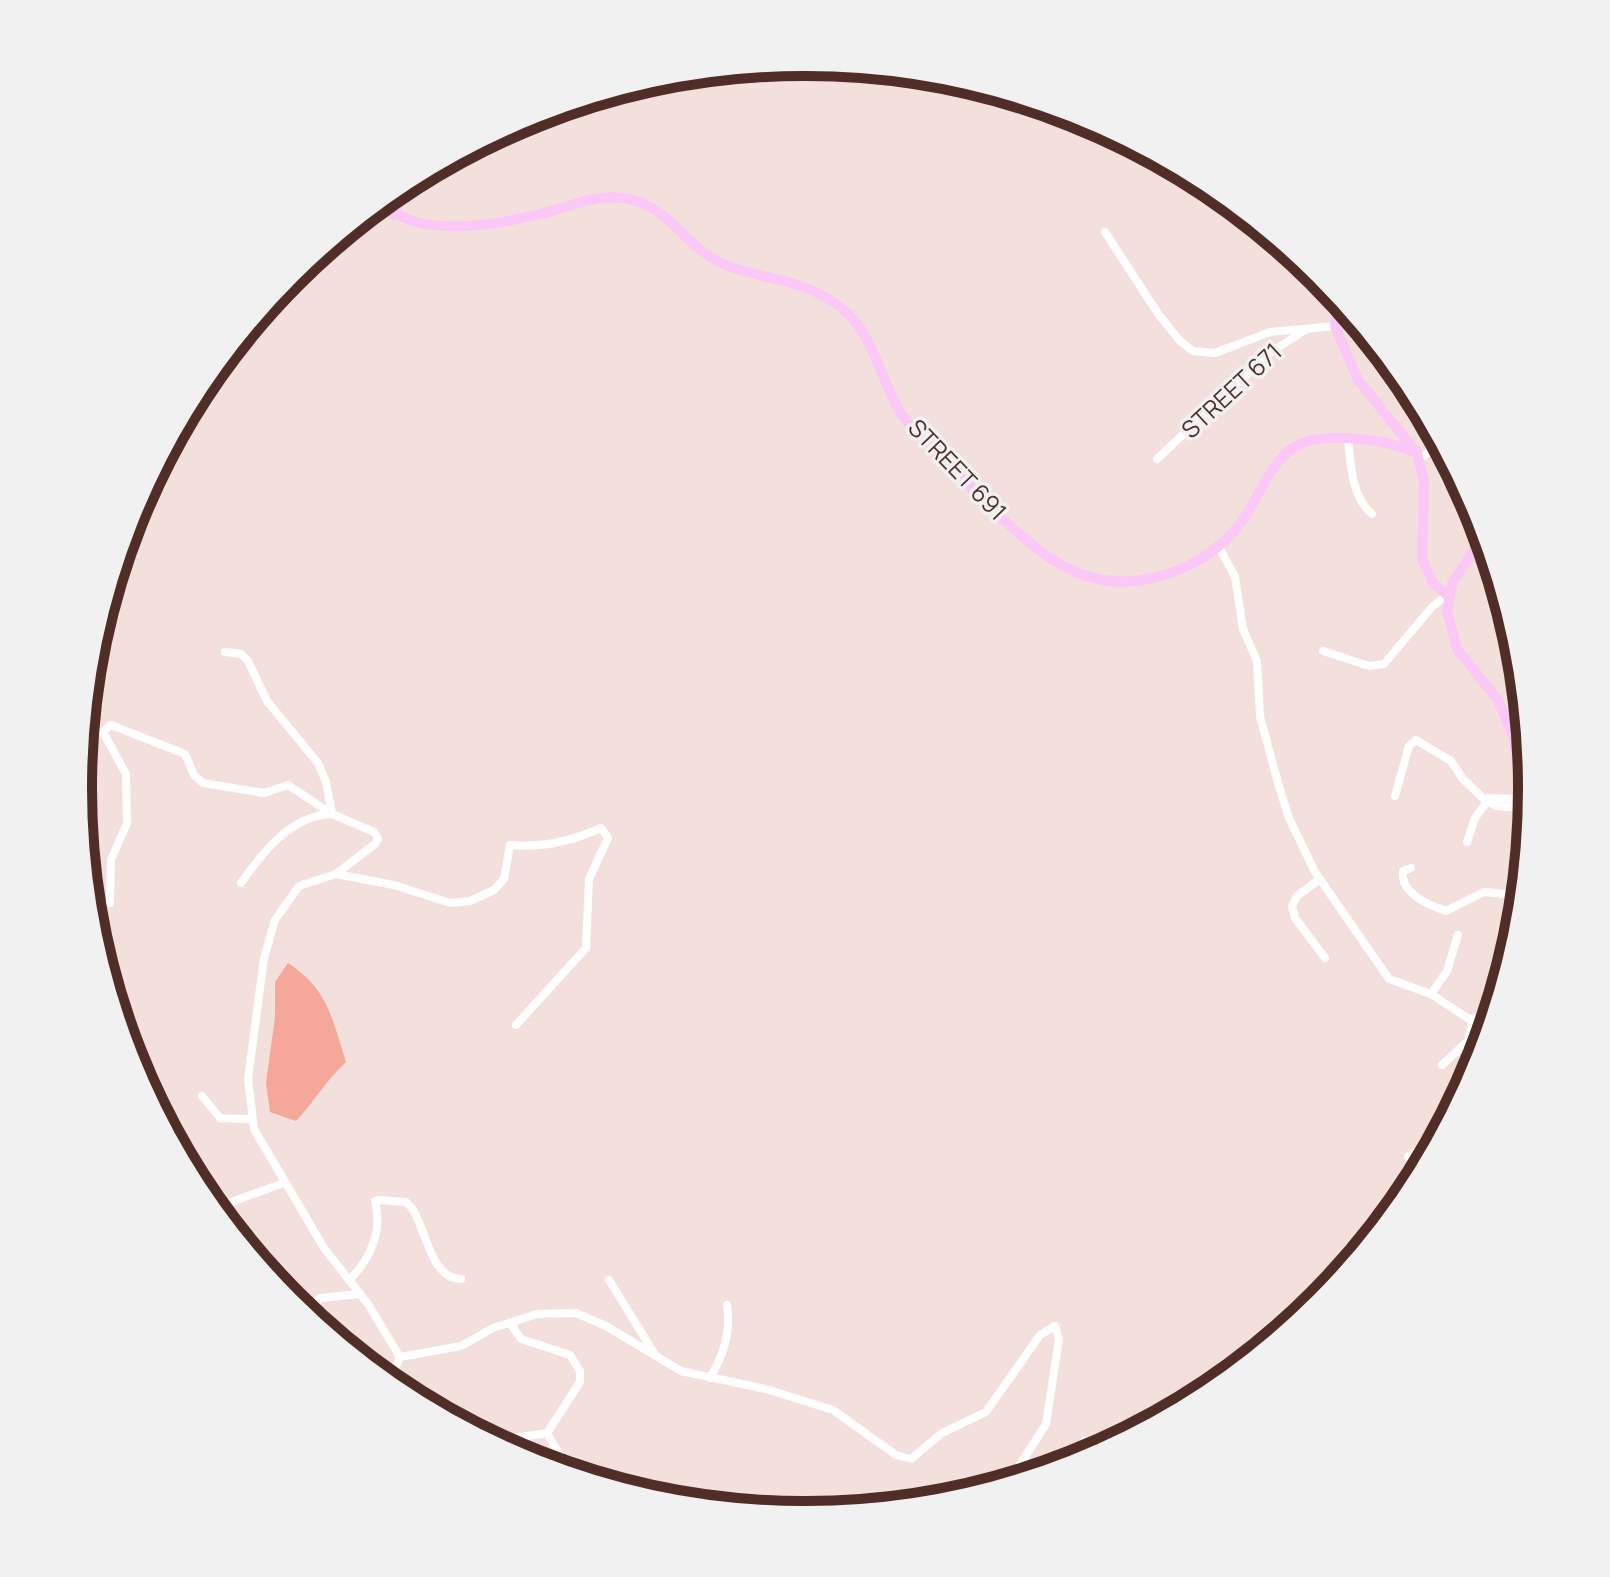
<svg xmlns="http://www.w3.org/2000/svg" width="1610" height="1577" viewBox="0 0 1610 1577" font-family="Manrope,sans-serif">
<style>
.green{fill:#f5a79a}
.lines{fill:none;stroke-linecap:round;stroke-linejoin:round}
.minor{stroke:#fff;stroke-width:8}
.major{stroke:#fac7f6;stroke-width:10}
.labels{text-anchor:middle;stroke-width:7;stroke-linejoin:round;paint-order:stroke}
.street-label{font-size:24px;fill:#512d27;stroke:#f1f1f1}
.rim{fill:none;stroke:#512d27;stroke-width:10}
</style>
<rect width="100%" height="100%" fill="#f3dfdc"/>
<!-- green -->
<path class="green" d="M288,963C328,989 332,1018 346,1062C326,1080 315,1101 296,1121L270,1112L266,1083L275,1017V982Z"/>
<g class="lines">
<!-- minor -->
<g class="minor">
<polyline points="1105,232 1159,315 1180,341 1193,351 1215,353 1270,332 1335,326"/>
<path d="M1348,439C1351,465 1351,496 1372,514"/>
<polyline points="1157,459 1271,352 1307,329"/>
<polyline points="1419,459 1441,445"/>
<polyline points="1219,547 1235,577 1243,629 1257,661 1260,716 1278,783 1289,818 1315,872 1389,979 1431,994 1469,1019 1491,1017"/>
<polyline points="1323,651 1369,666 1384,664 1432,607 1447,595"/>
<path d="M225,652L241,654L248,661L267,701L318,763L326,782L332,814C291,815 262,853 241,883"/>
<polyline points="1521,680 1519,711 1528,750"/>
<polyline points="1395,796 1409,746 1416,740 1451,761 1463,779 1486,801 1496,806 1522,808"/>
<polyline points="1488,798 1522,799"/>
<polyline points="1467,842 1475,818 1489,799"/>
<path d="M1411,868L1403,871C1400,893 1428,905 1446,911L1484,892L1516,895"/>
<polyline points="1320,879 1297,896 1292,906 1295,918 1325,958"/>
<polyline points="110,903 111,860 127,823 126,774 103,732 111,725 185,754 194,775 203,783 264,793 288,785 332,814 374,832 378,839 375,844 336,874"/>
<polyline points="1431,994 1447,971 1458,935"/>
<polyline points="1442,1065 1468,1041 1473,1020"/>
<polyline points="202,1096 220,1118 251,1119"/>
<polyline points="1408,1157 1439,1136"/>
<polyline points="210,1203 231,1202 284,1183"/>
<path d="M349,1280C370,1260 383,1231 375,1201L379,1200L406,1202L411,1207C427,1228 429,1278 461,1279"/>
<polyline points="609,1280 654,1353"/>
<polyline points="314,1321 314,1306 320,1298 359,1294"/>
<polyline points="510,1323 521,1339 570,1355 580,1371 580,1382 547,1433 570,1473"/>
<path d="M400,1357L368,1304L324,1248L254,1129L248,1079L264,958L275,920L299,886L336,874L394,885L450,903L470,901L494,890L504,879L510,845C541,848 572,841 601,828L608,838L589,879L586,948L516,1025"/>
<path d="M710,1378C724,1354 731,1333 727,1305"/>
<polyline points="389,1383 400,1357 461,1346 493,1328 537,1314 576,1313 606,1326 681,1371 766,1389 833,1410 896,1455 911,1459 942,1433 986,1412 1040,1335 1055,1326 1059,1339 1046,1424 1009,1482"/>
<polyline points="500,1445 514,1438 547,1433"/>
<polyline points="1084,1459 1084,1441"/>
<polyline points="729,1508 738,1504 749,1509"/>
</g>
<!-- major -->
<g class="major">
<path d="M381,201C416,241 496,225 544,213C562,209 580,201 599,198C664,190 676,242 723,264C750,276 781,277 809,289C874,317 870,358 900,412C912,431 932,447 947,463C980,496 1012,532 1050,558C1066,569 1084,577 1103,580C1156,588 1217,561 1246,515C1260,494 1271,463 1293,448C1321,429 1388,440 1417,453"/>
<polyline points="393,215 410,180"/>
<polyline points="1339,299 1335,326 1358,380 1417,453 1424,481 1422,559 1433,583 1447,595"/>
<polyline points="1484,535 1453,582 1447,610 1457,649 1498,700 1514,739 1522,799 1512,948"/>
</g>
</g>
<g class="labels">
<!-- street labels -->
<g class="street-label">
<text transform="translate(1232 391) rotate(-43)" y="8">STREET 671</text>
<text transform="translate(957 470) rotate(46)" y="8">STREET 691</text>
</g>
</g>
<!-- crop -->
<path d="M0 0H1610V1577H0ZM804 76H806A712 712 0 0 1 1518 788V789A712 712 0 0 1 806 1501H804A712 712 0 0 1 92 789V788A712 712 0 0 1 804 76Z" fill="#f1f1f1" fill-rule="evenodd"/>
<path class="rim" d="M804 76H806A712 712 0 0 1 1518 788V789A712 712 0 0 1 806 1501H804A712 712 0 0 1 92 789V788A712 712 0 0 1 804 76Z"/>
</svg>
